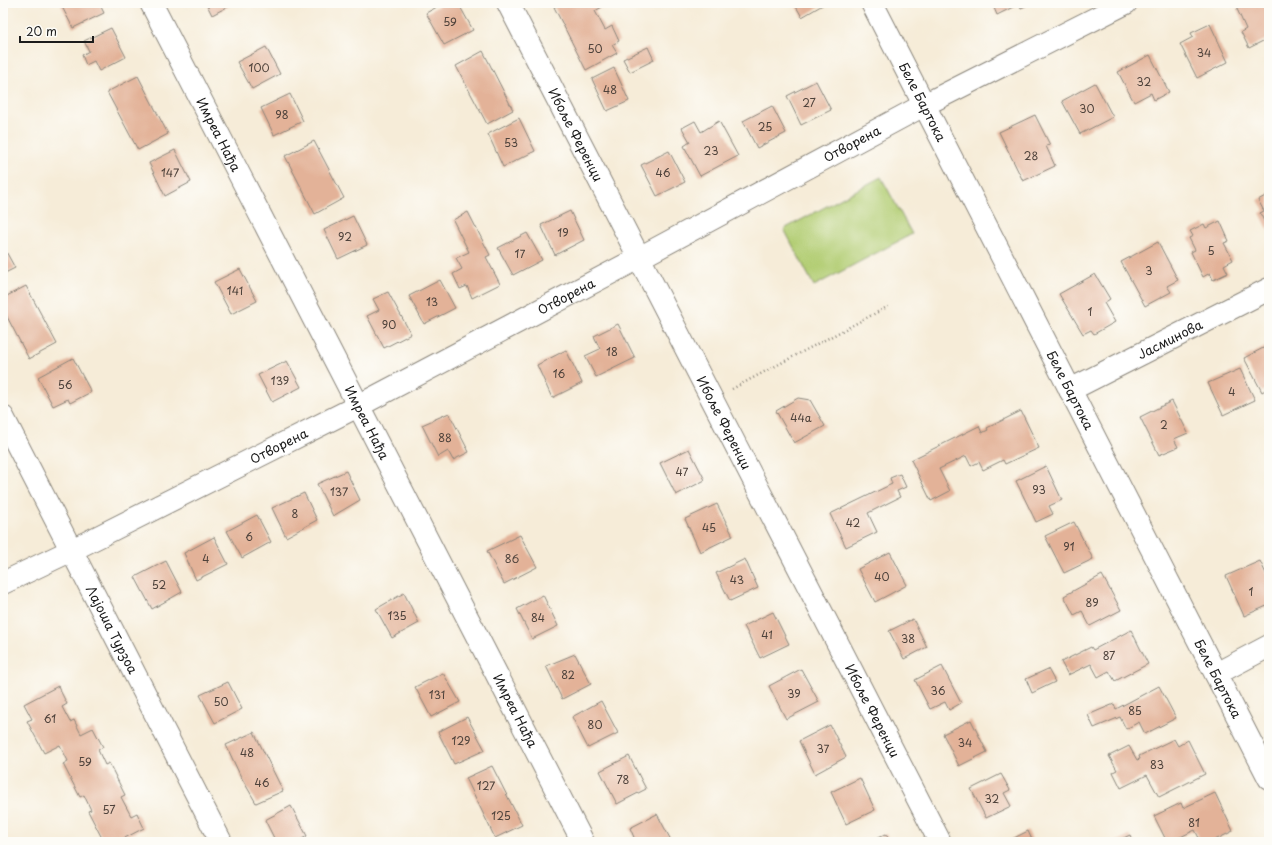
<svg xmlns="http://www.w3.org/2000/svg" width="1272" height="845" viewBox="0 0 1272 845" font-family="'Playpen Sans',sans-serif">
<style>
.green{fill:#b2cd73;stroke:#677448}
.building{fill:#e3b298}
.lines{fill:none;stroke-linecap:round;stroke-linejoin:round}
.minor-casing{stroke:#89847a;stroke-width:24}
.path{stroke:#89847a;stroke-width:2.5;stroke-dasharray:1 3;stroke-linecap:butt}
.minor{stroke:#fff;stroke-width:22}
.labels{text-anchor:middle;stroke-width:3;stroke-linejoin:round;paint-order:stroke}
.number-label{font-size:11px;fill:#4e423b}
.street-label{font-size:13px;fill:#1c1c1c;stroke:#fdfcf7}
</style>
<rect width="100%" height="100%" fill="#fdfcf7"/>
<filter id="ink" filterUnits="userSpaceOnUse"><feTurbulence type="fractalNoise" baseFrequency=".025" numOctaves="2"/><feDisplacementMap in="SourceGraphic" scale="8" xChannelSelector="R" yChannelSelector="G"/><feConvolveMatrix kernelMatrix="1 2 1 2 8 2 1 2 1" color-interpolation-filters="sRGB"/></filter>
<filter id="wash" filterUnits="userSpaceOnUse"><feTurbulence type="fractalNoise" baseFrequency=".012" numOctaves="4" result="noise"/><feDisplacementMap in="SourceGraphic" scale="16" xChannelSelector="R" yChannelSelector="G"/><feGaussianBlur stdDeviation="0.9" result="paint"/><feColorMatrix in="noise" values="0 0 0 0 0 0 0 0 0 0 0 0 0 0 0 0 0 1.4 0 .05"/><feComposite in="paint" operator="in"/></filter>
<g filter="url(#wash)">
<rect width="100%" height="100%" fill="#f6ecd8"/>
<!-- green -->
<polygon class="green" points="881,177 912,234 814,286 784,229"/>
<g id="blocks">
<!-- building -->
<g class="building">
<polygon points="60,3 99,3 104,13 73,28"/>
<polygon points="206,3 235,3 212,15"/>
<polygon points="444,3 458,3 473,30 444,45 426,13"/>
<polygon points="562,3 600,3 602,7 595,11 605,30 612,26 619,41 612,45 617,53 586,70 554,7"/>
<polygon points="794,3 826,3 802,17"/>
<polygon points="992,3 1032,3 1021,8 1019,4 997,15"/>
<polygon points="1250,3 1269,3 1269,38 1249,48 1241,32 1246,29 1237,9"/>
<polygon points="1210,24 1228,62 1197,78 1180,44 1193,37 1191,33"/>
<polygon points="111,28 126,57 99,71 94,61 86,65 82,55 89,51 84,41"/>
<polygon points="266,47 280,74 252,89 237,62"/>
<polygon points="648,47 654,60 630,72 623,59"/>
<polygon points="483,51 513,110 487,124 456,66"/>
<polygon points="1150,55 1169,92 1154,100 1151,93 1134,102 1118,72"/>
<polygon points="614,68 629,101 607,111 592,79"/>
<polygon points="138,76 168,134 138,150 107,92"/>
<polygon points="816,81 831,110 801,125 787,96"/>
<polygon points="1095,83 1113,117 1080,134 1062,101"/>
<polygon points="290,94 303,121 274,135 261,108"/>
<polygon points="772,106 786,133 757,148 743,121"/>
<polygon points="1035,115 1050,145 1046,146 1055,166 1023,181 999,132"/>
<polygon points="519,118 535,151 503,167 488,134"/>
<polygon points="695,121 701,132 719,121 738,156 700,176 684,146 690,142 682,128"/>
<polygon points="314,141 344,198 315,214 285,156"/>
<polygon points="175,150 191,182 165,196 149,163"/>
<polygon points="669,151 685,182 657,196 641,165"/>
<polygon points="1269,194 1269,231 1260,213 1264,211 1258,200"/>
<polygon points="570,211 584,240 555,255 541,225"/>
<polygon points="468,212 490,255 486,257 500,284 472,298 467,286 460,289 453,274 462,269 456,258 469,252 453,220"/>
<polygon points="353,216 367,245 338,259 324,230"/>
<polygon points="1220,221 1229,241 1224,243 1233,260 1224,265 1228,273 1213,280 1210,273 1203,277 1191,252 1195,250 1189,238 1193,236 1190,231 1204,224 1206,228"/>
<polygon points="527,233 542,260 513,275 498,248"/>
<polygon points="1158,242 1178,280 1167,286 1171,292 1145,306 1121,262"/>
<polygon points="3,246 15,268 3,274"/>
<polygon points="240,269 257,301 231,314 214,282"/>
<polygon points="1095,274 1110,299 1104,303 1115,322 1094,334 1091,330 1083,334 1059,294"/>
<polygon points="440,280 455,308 424,324 409,296"/>
<polygon points="26,286 57,344 29,359 3,309 3,298"/>
<polygon points="388,292 411,334 384,348 367,316 379,310 373,299"/>
<polygon points="618,324 635,358 596,377 585,356 600,349 594,336"/>
<polygon points="1269,345 1269,388 1262,392 1244,358"/>
<polygon points="566,350 582,383 552,398 537,365"/>
<polygon points="73,358 91,392 70,403 68,399 53,406 38,377"/>
<polygon points="287,361 301,387 272,402 258,375"/>
<polygon points="1240,369 1255,400 1223,415 1208,383"/>
<polygon points="798,398 810,400 825,426 794,443 776,411"/>
<polygon points="1172,401 1188,433 1174,439 1178,447 1159,455 1140,417"/>
<polygon points="1021,411 1039,448 1005,464 1003,460 983,470 979,462 971,466 966,456 939,469 950,491 931,501 911,460 979,426 982,433 988,430 987,428"/>
<polygon points="449,413 469,452 453,460 448,451 438,457 422,425"/>
<polygon points="689,449 705,480 676,495 660,463"/>
<polygon points="1046,466 1062,500 1049,506 1053,514 1036,522 1016,481"/>
<polygon points="346,471 360,500 333,516 317,484"/>
<polygon points="900,474 906,487 897,491 900,497 868,513 877,532 846,547 830,514 892,484 890,478"/>
<polygon points="304,493 317,520 286,537 272,508"/>
<polygon points="717,504 733,536 700,552 685,519"/>
<polygon points="257,515 271,542 242,558 227,531"/>
<polygon points="1074,522 1093,559 1064,573 1045,536"/>
<polygon points="520,535 537,567 504,584 487,551"/>
<polygon points="214,537 228,564 196,580 184,553"/>
<polygon points="890,552 907,585 875,602 858,569"/>
<polygon points="745,559 758,588 730,601 716,573"/>
<polygon points="166,561 182,592 152,609 135,577"/>
<polygon points="1260,561 1269,580 1269,605 1244,616 1226,576"/>
<polygon points="1102,575 1121,610 1090,626 1082,611 1074,615 1064,596"/>
<polygon points="404,593 419,623 392,638 376,609"/>
<polygon points="543,595 558,626 532,639 517,609"/>
<polygon points="773,612 789,644 760,658 744,626"/>
<polygon points="913,619 927,647 904,659 889,631"/>
<polygon points="1131,630 1148,664 1115,681 1109,671 1098,677 1091,664 1068,675 1061,662 1091,647 1093,650"/>
<polygon points="575,654 591,684 562,699 546,666"/>
<polygon points="942,666 961,703 949,710 945,702 930,709 915,680"/>
<polygon points="801,669 819,702 786,719 769,686"/>
<polygon points="1048,669 1055,682 1032,693 1026,679"/>
<polygon points="443,673 460,702 431,717 415,687"/>
<polygon points="228,682 242,709 215,723 200,695"/>
<polygon points="58,686 67,704 62,707 70,722 74,720 81,734 93,728 103,747 98,750 105,765 109,763 125,795 121,797 131,816 137,813 144,828 117,842 104,842 88,811 91,810 84,795 80,797 63,764 68,761 60,745 44,753 27,721 32,719 24,704"/>
<polygon points="1159,686 1176,718 1145,734 1139,722 1126,729 1120,717 1094,728 1088,715 1114,704 1116,709"/>
<polygon points="601,701 618,733 588,748 572,717"/>
<polygon points="467,717 485,750 454,764 438,732"/>
<polygon points="971,720 987,752 959,766 943,734"/>
<polygon points="830,725 846,757 815,774 799,741"/>
<polygon points="254,732 283,791 256,803 240,775 226,745"/>
<polygon points="1174,739 1178,746 1188,740 1205,774 1159,797 1147,775 1121,788 1113,772 1117,770 1109,756 1129,746 1137,760 1140,759 1139,756"/>
<polygon points="629,756 646,789 617,804 600,771"/>
<polygon points="492,766 522,825 495,838 466,778"/>
<polygon points="1001,774 1010,790 1004,793 1011,806 986,818 971,789"/>
<polygon points="860,778 875,810 846,824 831,792"/>
<polygon points="1215,793 1233,831 1211,842 1201,842 1195,830 1170,842 1167,842 1154,816 1181,803 1183,808"/>
<polygon points="291,806 307,836 297,842 276,842 265,820"/>
<polygon points="657,814 672,842 636,842 630,828"/>
<polygon points="1028,831 1033,842 1006,842"/>
<polygon points="886,834 890,842 869,842"/>
<polygon points="1130,835 1133,842 1115,842"/>
</g>
</g>
</g>
<g filter="url(#ink)">
<use href="#blocks" fill-opacity="0" stroke="#89847a" stroke-width="1"/>
<g class="lines">
<defs>
<g id="minor">
<path id="s1" d="M151,3L583,842"/>
<path id="s2" d="M508,3L940,842"/>
<path id="s3" d="M872,3L1269,778"/>
<path id="s4" d="M1070,390L1269,289"/>
<path id="s5" d="M3,417L221,842"/>
<path id="s6" d="M3,583L72,550L358,406L639,258L924,105L1126,3"/>
<polyline points="1216,674 1269,646"/>
</g>
</defs>
<!-- minor casing -->
<use href="#minor" class="minor-casing"/>
<!-- path -->
<polyline class="path" points="732,389 891,305"/>
<!-- minor -->
<use href="#minor" class="minor"/>
</g>
</g>
<g class="labels">
<!-- number labels -->
<g class="number-label">
<text x="450" y="26">59</text>
<text x="595" y="53">50</text>
<text x="1204" y="57">34</text>
<text x="259" y="72">100</text>
<text x="1144" y="86">32</text>
<text x="610" y="94">48</text>
<text x="809" y="107">27</text>
<text x="1087" y="113">30</text>
<text x="282" y="119">98</text>
<text x="765" y="131">25</text>
<text x="511" y="147">53</text>
<text x="711" y="155">23</text>
<text x="1031" y="160">28</text>
<text x="170" y="177">147</text>
<text x="663" y="177">46</text>
<text x="563" y="237">19</text>
<text x="345" y="241">92</text>
<text x="1211" y="255">5</text>
<text x="520" y="258">17</text>
<text x="1149" y="275">3</text>
<text x="235" y="295">141</text>
<text x="432" y="306">13</text>
<text x="1090" y="316">1</text>
<text x="389" y="329">90</text>
<text x="612" y="356">18</text>
<text x="559" y="378">16</text>
<text x="280" y="385">139</text>
<text x="65" y="389">56</text>
<text x="1232" y="396">4</text>
<text x="801" y="422">44a</text>
<text x="1164" y="429">2</text>
<text x="445" y="442">88</text>
<text x="682" y="476">47</text>
<text x="1039" y="494">93</text>
<text x="339" y="496">137</text>
<text x="295" y="518">8</text>
<text x="853" y="527">42</text>
<text x="709" y="532">45</text>
<text x="249" y="541">6</text>
<text x="1069" y="551">91</text>
<text x="206" y="563">4</text>
<text x="512" y="563">86</text>
<text x="882" y="581">40</text>
<text x="737" y="584">43</text>
<text x="159" y="589">52</text>
<text x="1251" y="596">1</text>
<text x="1092" y="607">89</text>
<text x="397" y="620">135</text>
<text x="538" y="622">84</text>
<text x="767" y="639">41</text>
<text x="908" y="643">38</text>
<text x="1109" y="660">87</text>
<text x="568" y="679">82</text>
<text x="938" y="695">36</text>
<text x="794" y="698">39</text>
<text x="437" y="699">131</text>
<text x="221" y="706">50</text>
<text x="1135" y="715">85</text>
<text x="50" y="723">61</text>
<text x="595" y="729">80</text>
<text x="461" y="745">129</text>
<text x="965" y="747">34</text>
<text x="823" y="753">37</text>
<text x="247" y="757">48</text>
<text x="85" y="766">59</text>
<text x="1157" y="769">83</text>
<text x="623" y="784">78</text>
<text x="262" y="787">46</text>
<text x="486" y="790">127</text>
<text x="992" y="803">32</text>
<text x="109" y="814">57</text>
<text x="501" y="820">125</text>
<text x="1194" y="827">81</text>
</g>
<!-- street labels -->
<g class="street-label">
<text dy="5" stroke="none"><textPath href="#s3" startOffset="111">Беле Бартока</textPath></text>
<text dy="5" stroke="none"><textPath href="#s1" startOffset="148">Имреа Нађа</textPath></text>
<text dy="5" stroke="none"><textPath href="#s2" startOffset="148">Ибоље Ференци</textPath></text>
<text dy="5" stroke="none"><textPath href="#s6" startOffset="956">Отворена</textPath></text>
<text dy="5" stroke="none"><textPath href="#s6" startOffset="632">Отворена</textPath></text>
<text dy="5" stroke="none"><textPath href="#s4" startOffset="112">Јасминова</textPath></text>
<text dy="5" stroke="none"><textPath href="#s3" startOffset="435">Беле Бартока</textPath></text>
<text dy="5" stroke="none"><textPath href="#s1" startOffset="472">Имреа Нађа</textPath></text>
<text dy="5" stroke="none"><textPath href="#s2" startOffset="472">Ибоље Ференци</textPath></text>
<text dy="5" stroke="none"><textPath href="#s6" startOffset="308">Отворена</textPath></text>
<text dy="5" stroke="none"><textPath href="#s5" startOffset="239">Лајоша Турзоа</textPath></text>
<text dy="5" stroke="none"><textPath href="#s3" startOffset="759">Беле Бартока</textPath></text>
<text dy="5" stroke="none"><textPath href="#s1" startOffset="796">Имреа Нађа</textPath></text>
<text dy="5" stroke="none"><textPath href="#s2" startOffset="796">Ибоље Ференци</textPath></text>
</g>
</g>
<!-- margin -->
<rect width="1272" height="845" fill="none" stroke="#fdfcf7" stroke-width="16"/>
<!-- scale -->
<path d="M20 36v6h73v-6" fill="none" stroke="#1c1c1c" stroke-width="2"/>
<text x="26" y="36" font-size="12" fill="#1c1c1c" stroke="#fdfcf7" stroke-width="3" paint-order="stroke">20 m</text>
</svg>
